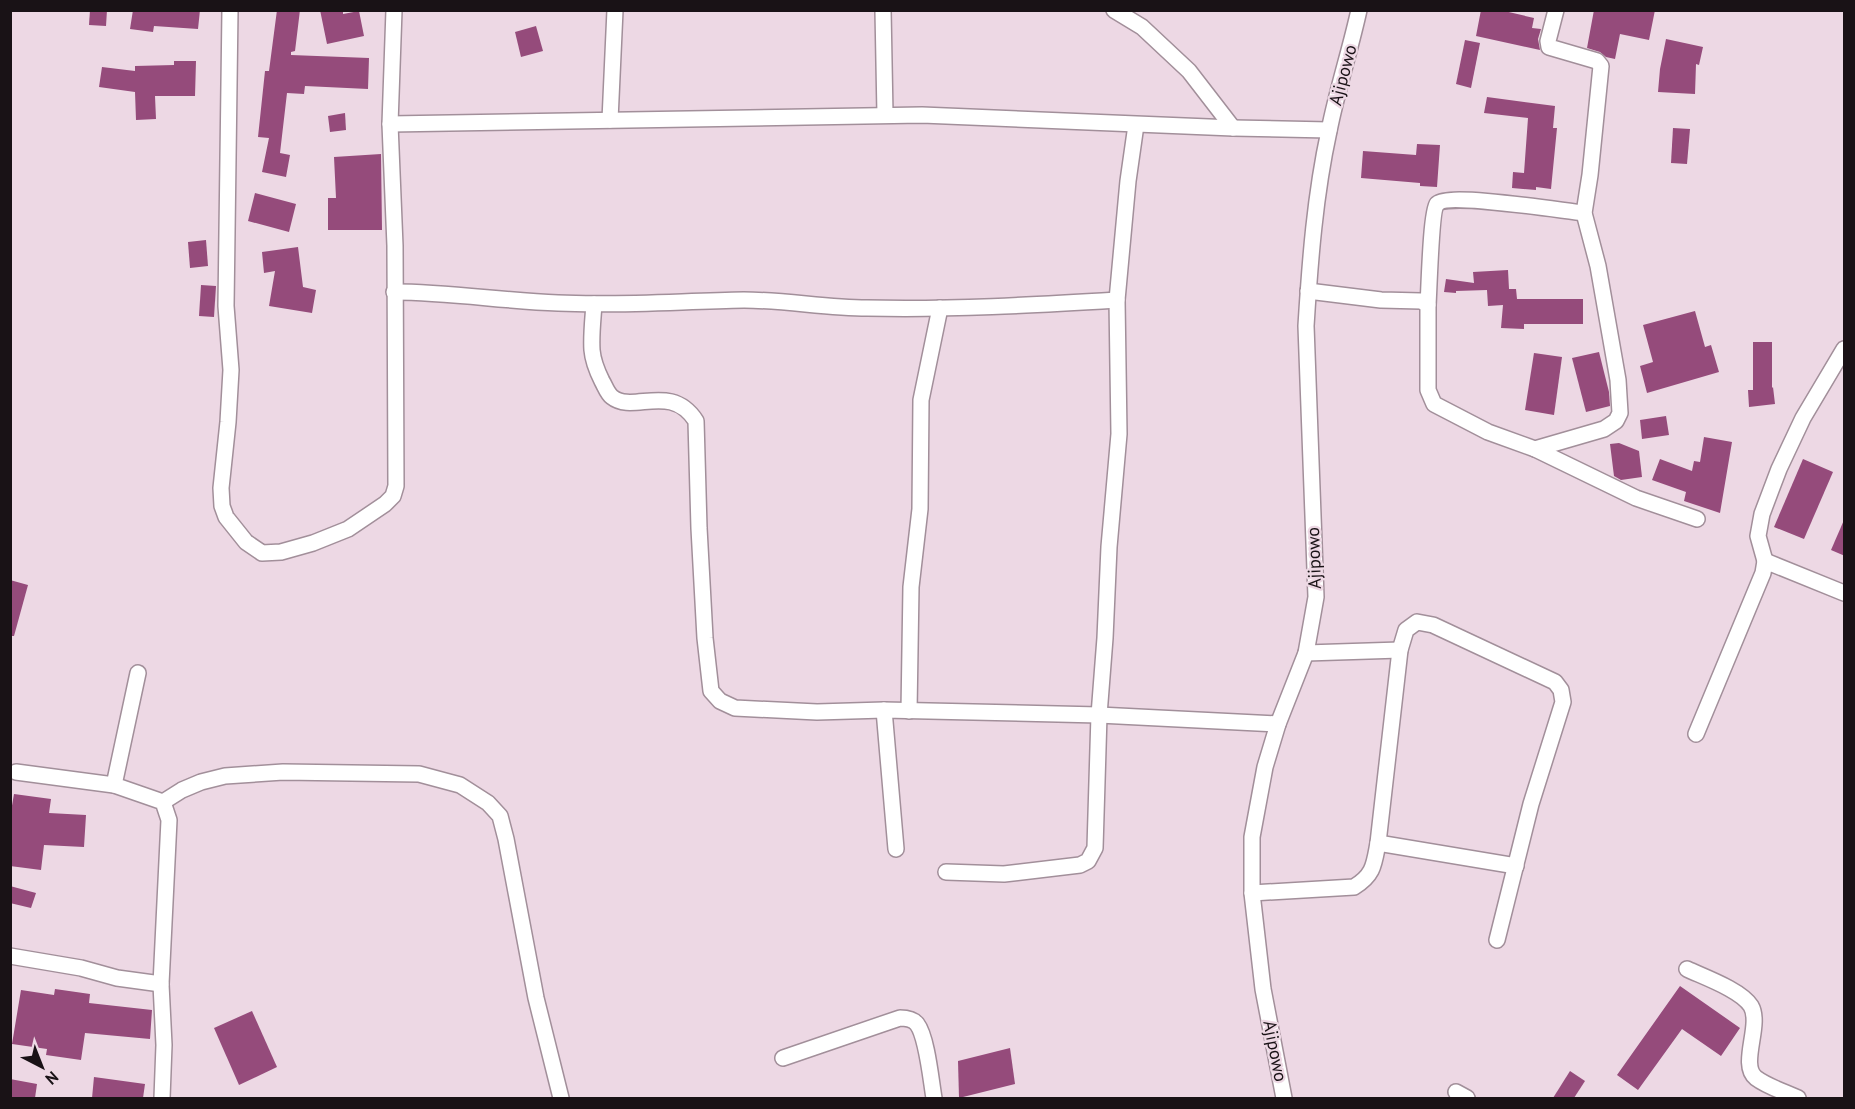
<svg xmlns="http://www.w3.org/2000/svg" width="1855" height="1109" viewBox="0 0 1855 1109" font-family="'PT Sans',sans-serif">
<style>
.building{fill:#954b7b}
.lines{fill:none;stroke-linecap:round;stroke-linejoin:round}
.minor-casing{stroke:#a28f9a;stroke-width:18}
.minor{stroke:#fff;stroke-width:15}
.labels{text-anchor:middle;stroke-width:4.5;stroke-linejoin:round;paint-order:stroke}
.street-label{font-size:18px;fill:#191216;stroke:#edd8e4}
</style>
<rect width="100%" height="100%" fill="#edd8e4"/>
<!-- building -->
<g class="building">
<polygon points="90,10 107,10 106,26 89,25"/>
<polygon points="133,10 200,10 198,29 154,26 153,32 130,29"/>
<polygon points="277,10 300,10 295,51 291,52 291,55 369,58 368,89 305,86 304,94 287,93 280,153 290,155 286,177 262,172 269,138 258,137 265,71 269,71"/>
<polygon points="320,10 343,10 343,14 359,11 364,36 327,44"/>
<polygon points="1481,10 1500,10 1534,18 1532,28 1541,29 1538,39 1540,50 1476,36"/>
<polygon points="1594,10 1655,10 1649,40 1620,34 1615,59 1606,57 1600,52 1587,48"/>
<polygon points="536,26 543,51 521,57 515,32"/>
<polygon points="1666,39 1703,47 1699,65 1696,64 1695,94 1658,92 1660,69"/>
<polygon points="1465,40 1480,43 1471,88 1456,84"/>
<polygon points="174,61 196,61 195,96 155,96 156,119 136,120 135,92 99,87 102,67 135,71 135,66 174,65"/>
<polygon points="1487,97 1555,106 1553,128 1557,128 1551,189 1536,187 1536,190 1512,188 1513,172 1524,173 1528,118 1484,113"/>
<polygon points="345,113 346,130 330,132 328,116"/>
<polygon points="1673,128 1690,129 1687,164 1671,163"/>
<polygon points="1417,144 1440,145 1437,187 1420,186 1420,183 1361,178 1363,151 1416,155"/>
<polygon points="381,154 382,230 328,230 328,198 336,198 334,157"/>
<polygon points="255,193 296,204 289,232 248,221"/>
<polygon points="206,240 208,266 190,268 188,242"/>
<polygon points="298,247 303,287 316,290 312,313 269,306 275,271 264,273 262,252"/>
<polygon points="1508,270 1509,289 1516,289 1517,299 1583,299 1583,324 1524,324 1524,329 1501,328 1503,305 1488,306 1487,290 1456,291 1456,293 1444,292 1446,279 1474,283 1473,272"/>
<polygon points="201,285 216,286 214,317 199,316"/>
<polygon points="1695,311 1705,347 1711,345 1719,372 1647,393 1640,366 1653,362 1643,325"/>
<polygon points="1753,342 1772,342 1772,388 1773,387 1775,404 1749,407 1748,390 1753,390"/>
<polygon points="1599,352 1609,392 1610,406 1586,412 1572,358"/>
<polygon points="1534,353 1562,357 1554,415 1525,410"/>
<polygon points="1666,416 1669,435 1642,439 1640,420"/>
<polygon points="1704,437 1732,442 1720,513 1684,501 1686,492 1652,480 1660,459 1692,471 1694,461 1700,462"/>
<polygon points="1619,443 1639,451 1642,477 1621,480 1614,476 1610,444"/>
<polygon points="1803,459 1833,472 1804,539 1774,527"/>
<polygon points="1844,520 1845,520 1845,556 1831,550"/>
<polygon points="10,580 28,585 14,636 10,636"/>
<polygon points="14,794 51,799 49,813 86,815 84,847 44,845 41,870 10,866 10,817"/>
<polygon points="10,886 36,893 31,908 10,903"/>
<polygon points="1680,986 1740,1028 1721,1056 1682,1029 1638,1090 1617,1075"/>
<polygon points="55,989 90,994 89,1003 152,1010 150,1039 85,1033 81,1060 46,1055 47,1049 12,1044 21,990 54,995"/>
<polygon points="252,1011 277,1067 239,1085 214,1028"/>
<polygon points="1010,1048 1015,1084 959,1098 958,1061"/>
<polygon points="1570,1071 1585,1081 1574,1098 1553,1098"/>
<polygon points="94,1077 145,1084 143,1098 92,1098"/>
<polygon points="10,1079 37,1084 35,1098 10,1098"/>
</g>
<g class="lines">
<defs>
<g id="minor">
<polyline points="230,10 226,306 231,370 228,422 221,488 222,506 226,517 246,542 262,553 281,552 313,543 348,529 385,504 393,496 396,486 395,246 390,124 394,10"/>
<polyline points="883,10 885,115"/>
<polyline points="1114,10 1142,27 1189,71 1233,128"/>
<polyline points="610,120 615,10"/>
<polyline points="390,124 922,115 1233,128 1329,130"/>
<polyline points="1308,291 1381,300 1421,301 1428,305 1428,390 1434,404 1488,432 1535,449 1604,429 1616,421 1620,413 1618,380 1598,266 1584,213 1590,175 1601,66 1597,61 1549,47 1548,41 1556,10"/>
<path d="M394,292C449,292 503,301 558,303C620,306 682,301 744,300C785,300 826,308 867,308C950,310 1034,305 1117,300"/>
<path d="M594,304C593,319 591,335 592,350C593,362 597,371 602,381C605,386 607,393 612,397C633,414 671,382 696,421L699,528L705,638L711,691L720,701L735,708L817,712L884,710L1099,715L1278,724"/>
<path d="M1428,305C1429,290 1431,211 1437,204C1447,192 1563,211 1584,213"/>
<polyline points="1535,449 1636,498 1697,519"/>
<polyline points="1765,561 1758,536 1762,514 1779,469 1803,418 1844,349"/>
<polyline points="1306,653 1400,650"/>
<polyline points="138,673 114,785 163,802 169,820 161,984 164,1045 162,1098"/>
<polyline points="884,710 896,849"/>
<polyline points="909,711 911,587 920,509 921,400 940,308"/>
<polyline points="1696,734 1763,573 1765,561 1844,593"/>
<polyline points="16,772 114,785"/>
<polyline points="163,802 182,790 201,782 225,776 283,772 419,774 460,785 488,803 500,816 506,839 536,998 561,1098"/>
<polyline points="1378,843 1400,650 1406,630 1417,622 1433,625 1555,682 1561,690 1563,702 1531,804 1497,940"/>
<polyline points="946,872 1004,874 1080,865 1088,861 1095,848 1099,715 1105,638 1109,547 1119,434 1117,300 1128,181 1136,125"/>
<path d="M1252,893L1354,887C1374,875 1374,864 1378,843L1516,866"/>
<polyline points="10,956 81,968 117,978 161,984"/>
<path d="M1687,969C1704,977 1741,990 1751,1006C1762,1025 1739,1065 1756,1078C1768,1087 1785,1092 1798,1098"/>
<path d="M783,1058L900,1018C907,1018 913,1019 917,1024C927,1037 931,1081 934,1098"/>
<polyline points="1456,1092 1467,1098"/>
<path d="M1284,1098L1263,989L1252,893V837L1265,767L1278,724L1306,653L1316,597L1306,326C1310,261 1315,195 1329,131C1337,90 1350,51 1359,10"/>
</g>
</defs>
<!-- minor casing -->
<use href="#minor" class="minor-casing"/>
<!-- minor -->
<use href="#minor" class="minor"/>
</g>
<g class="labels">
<!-- street labels -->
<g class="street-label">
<text transform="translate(1343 75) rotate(-75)" y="6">Ajipowo</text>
<text transform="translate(1314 558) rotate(-92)" y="6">Ajipowo</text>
<text transform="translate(1275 1051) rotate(79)" y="6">Ajipowo</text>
</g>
</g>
<!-- border -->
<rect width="1855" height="1109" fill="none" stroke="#191216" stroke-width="24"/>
<!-- north arrow -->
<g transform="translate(42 1067) rotate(138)" stroke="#edd8e4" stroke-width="4.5" paint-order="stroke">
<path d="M0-4.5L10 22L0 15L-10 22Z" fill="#191216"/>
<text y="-9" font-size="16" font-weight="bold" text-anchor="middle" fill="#191216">N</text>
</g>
</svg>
